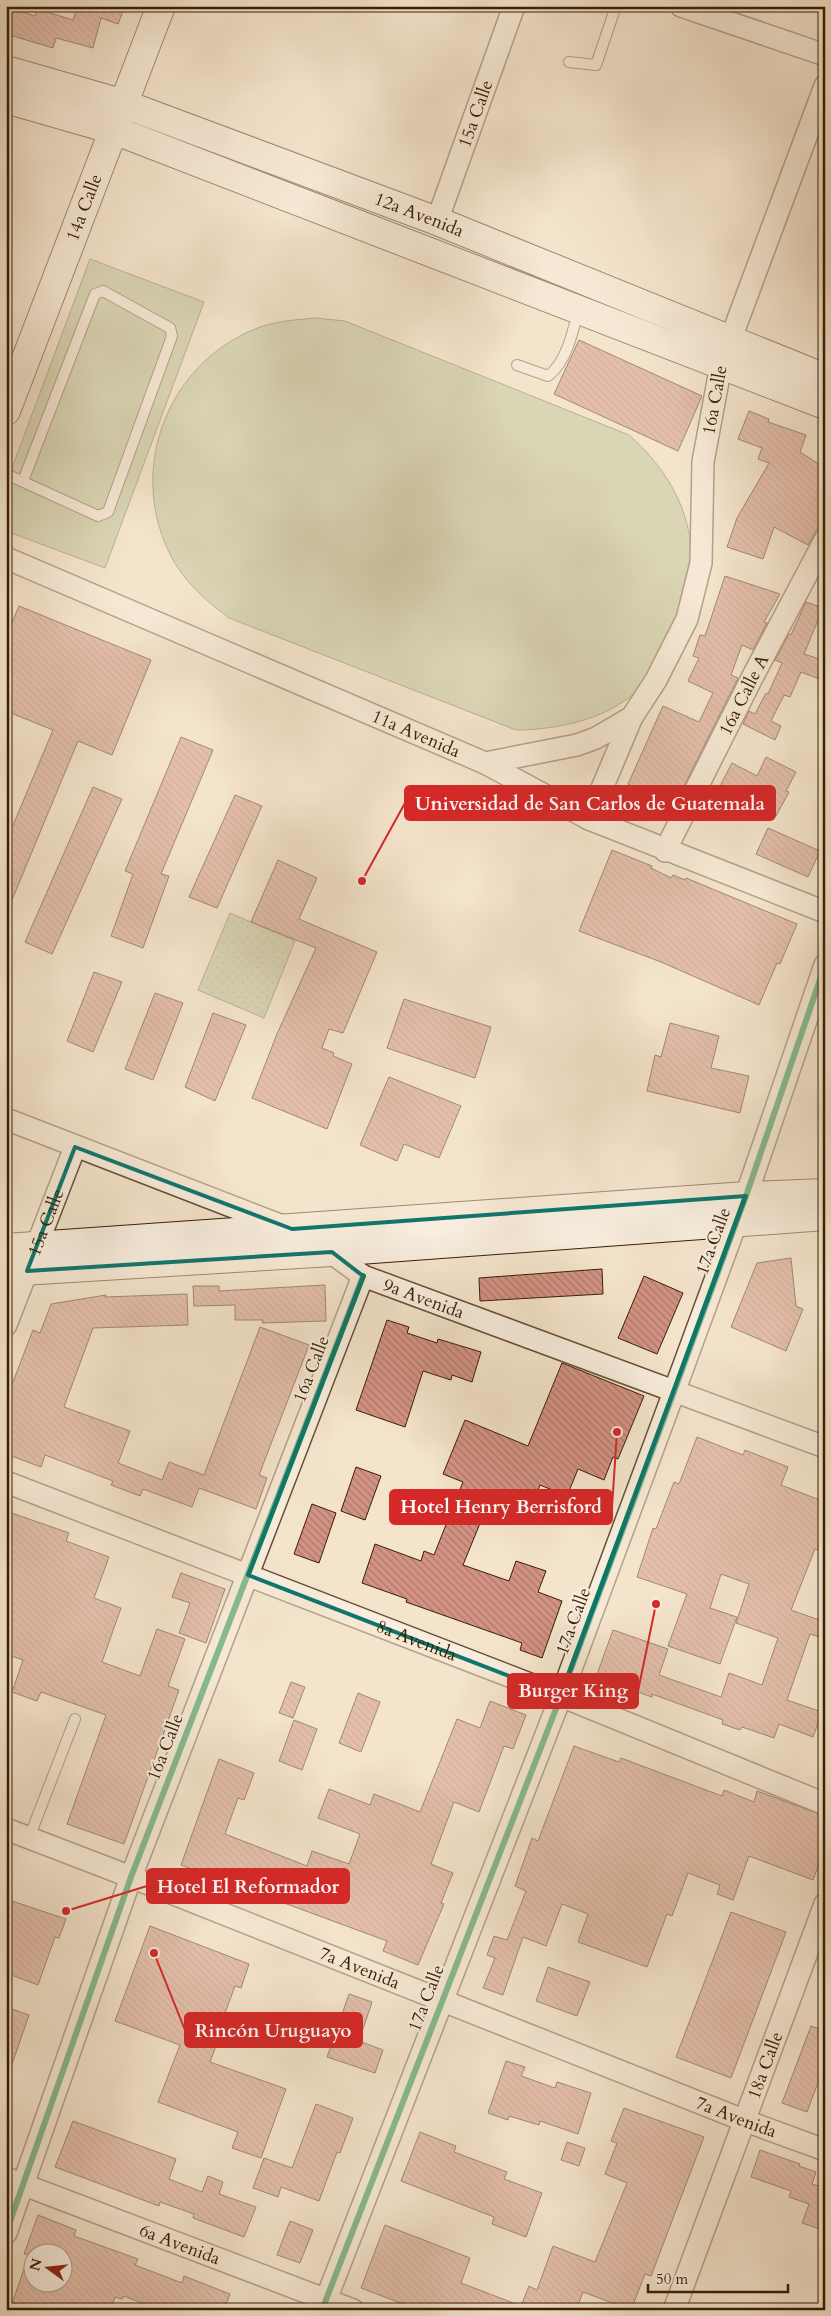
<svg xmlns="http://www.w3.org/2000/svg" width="831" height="2316" viewBox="0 0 831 2316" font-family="Cardo,serif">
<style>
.grass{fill:url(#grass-dots);stroke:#7a714e}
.garden{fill:#bac499;stroke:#7a714e}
.building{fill:url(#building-back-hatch);stroke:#391e02;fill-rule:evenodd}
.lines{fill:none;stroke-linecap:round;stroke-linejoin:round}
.lane-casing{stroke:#685034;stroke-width:12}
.street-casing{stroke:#685034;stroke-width:24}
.secondary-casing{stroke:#391e02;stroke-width:30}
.lane{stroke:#f8edde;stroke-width:10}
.street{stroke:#f8edde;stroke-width:21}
.secondary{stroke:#f8edde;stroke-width:28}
.cycleway-casing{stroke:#f8edde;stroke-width:9}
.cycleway{stroke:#00873e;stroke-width:6}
.marked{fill:none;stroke:#0f766e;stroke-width:4;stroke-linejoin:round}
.labels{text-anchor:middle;stroke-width:4;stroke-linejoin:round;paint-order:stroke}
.street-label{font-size:18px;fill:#391e02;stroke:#f8edde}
.leader{fill:none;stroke:#d62828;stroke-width:2}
.callout-dot{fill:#d62828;stroke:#f8edde;stroke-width:2}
.callout{fill:#d62828;stroke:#d62828;stroke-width:2}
.callout-label{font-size:19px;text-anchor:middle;font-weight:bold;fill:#fff}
</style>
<defs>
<pattern id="grass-dots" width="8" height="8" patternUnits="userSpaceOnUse" patternTransform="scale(1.25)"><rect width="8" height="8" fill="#bac499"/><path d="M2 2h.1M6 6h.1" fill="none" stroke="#a1a882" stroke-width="1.8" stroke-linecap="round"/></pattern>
<pattern id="building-back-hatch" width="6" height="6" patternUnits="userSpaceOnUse" patternTransform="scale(1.25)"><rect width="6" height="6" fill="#d39384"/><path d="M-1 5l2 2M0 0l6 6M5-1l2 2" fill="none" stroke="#ac776a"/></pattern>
</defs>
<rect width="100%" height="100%" fill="#f4e4cc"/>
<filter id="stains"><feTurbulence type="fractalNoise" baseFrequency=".004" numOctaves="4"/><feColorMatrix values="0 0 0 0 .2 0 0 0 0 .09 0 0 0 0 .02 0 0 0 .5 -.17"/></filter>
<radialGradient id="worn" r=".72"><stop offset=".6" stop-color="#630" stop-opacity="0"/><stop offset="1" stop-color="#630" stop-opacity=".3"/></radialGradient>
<!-- grass -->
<polygon class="grass" points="230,913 295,941 264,1018 198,990"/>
<!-- garden -->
<g class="garden">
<polygon points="90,259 204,302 105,568 6,531 6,484"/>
<path d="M315,318L345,321L629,435C671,472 696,519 691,575C690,584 691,594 689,602C685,616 673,630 666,642C659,655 653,670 644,682C618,718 557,730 516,730L229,618C205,600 182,580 169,552C128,467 168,364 255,329C274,321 295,320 315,318Z"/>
</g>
<!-- building -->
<g class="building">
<polygon points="75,6 125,6 118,24 101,18 93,48 56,38 53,48 6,34 6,7 35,16 37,9 73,20 77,8"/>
<polygon points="579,340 702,396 678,451 554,394"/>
<polygon points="749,411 769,419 768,422 806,435 800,452 825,468 825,526 820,524 808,545 774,527 763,559 727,547 737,518 769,463 758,459 762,448 738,439"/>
<polygon points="725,576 780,594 764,622 767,623 753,650 742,645 731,675 738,678 670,814 648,803 652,796 628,784 663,706 699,722 713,693 688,681 699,658 693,656 700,635 705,636"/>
<polygon points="806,602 823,608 804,654 825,661 825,681 801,672 790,697 784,695 771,721 781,726 775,740 743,724 749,711 755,714 766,693 768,694 782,663 775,660 789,634 791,635"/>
<polygon points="19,606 151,660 112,755 78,741 7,912 6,842 53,730 6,711 6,637"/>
<polygon points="181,737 213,750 161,874 169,876 143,948 111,936 133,874 125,871"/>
<polygon points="766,757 796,772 786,791 789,792 776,816 720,786 732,763 757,776"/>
<polygon points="93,787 122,799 52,954 25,942"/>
<polygon points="235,795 262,806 217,908 189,897"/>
<polygon points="768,828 820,851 808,877 756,854"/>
<polygon points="612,850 652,866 651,868 671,878 673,875 685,880 686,878 797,924 780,964 777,963 759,1005 661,962 579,931"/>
<polygon points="278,860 317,878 299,919 377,952 343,1033 329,1029 322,1048 334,1053 333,1056 352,1064 327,1129 252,1098 277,1034 316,948 251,922"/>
<polygon points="94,972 122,982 93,1052 67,1041"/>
<polygon points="155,993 183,1003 153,1080 125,1069"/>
<polygon points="404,999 491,1027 475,1078 387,1048"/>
<polygon points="213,1013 246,1025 215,1101 185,1087"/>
<polygon points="670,1023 719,1036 711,1068 749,1076 740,1113 647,1091 655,1055 661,1057"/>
<polygon points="389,1077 461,1106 439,1158 404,1144 397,1161 360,1145"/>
<polygon points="791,1258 796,1306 803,1309 786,1351 731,1327 757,1263"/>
<polygon points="602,1269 603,1294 480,1301 479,1278"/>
<polygon points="644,1276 683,1293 657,1354 618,1338"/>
<polygon points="325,1285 326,1321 262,1323 263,1320 235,1320 235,1305 194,1306 193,1286 219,1286 219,1291"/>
<polygon points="187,1294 188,1325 93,1328 64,1407 130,1431 118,1463 162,1480 169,1462 204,1475 260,1327 309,1345 259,1475 267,1478 256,1509 199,1488 192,1507 143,1489 140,1496 111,1485 113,1481 45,1455 41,1467 6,1454 6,1400 33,1330 40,1333 51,1304 106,1295 105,1297"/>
<polygon points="387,1320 409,1327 407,1333 437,1343 438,1339 481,1352 472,1382 452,1375 451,1380 423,1371 405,1427 356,1410"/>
<polygon points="562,1363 644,1396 618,1459 613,1457 604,1480 578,1469 567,1496 540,1485 530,1509 492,1494 463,1565 509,1581 516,1561 546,1571 538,1592 562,1601 542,1658 520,1650 522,1643 406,1602 407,1599 362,1583 375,1544 421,1561 424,1551 434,1555 463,1482 443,1474 465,1420 528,1446"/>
<polygon points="697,1437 743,1455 745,1450 788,1467 781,1485 825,1502 825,1552 815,1549 791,1610 825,1622 825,1639 810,1634 787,1700 822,1712 813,1737 779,1724 774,1738 742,1727 740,1730 722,1724 723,1720 652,1694 652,1697 623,1687 622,1690 595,1680 613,1630 668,1649 659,1675 721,1697 729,1673 762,1685 778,1638 736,1623 749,1584 721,1574 710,1608 737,1617 720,1664 668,1646 687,1594 637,1577 653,1528 656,1529 674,1482 679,1484"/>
<polygon points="356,1467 381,1476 365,1520 341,1511"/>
<polygon points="312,1504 336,1513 319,1563 294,1554"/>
<polygon points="6,1511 69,1533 66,1541 109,1557 94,1598 121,1608 102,1662 140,1676 157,1629 185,1639 168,1686 179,1690 124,1844 67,1824 106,1715 41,1692 37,1701 12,1692 23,1660 6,1654"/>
<polygon points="181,1573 225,1589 206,1643 179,1633 190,1603 172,1597"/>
<polygon points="291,1682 305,1687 293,1718 279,1713"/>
<polygon points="358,1693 380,1702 361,1752 339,1743"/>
<polygon points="490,1701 526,1715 513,1749 504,1746 479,1812 454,1802 431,1864 453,1873 441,1903 444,1904 418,1965 383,1951 387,1941 181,1865 219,1759 254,1773 244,1800 238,1798 225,1834 307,1866 312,1851 349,1864 360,1834 318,1818 329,1789 370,1805 374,1794 420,1812 457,1719 480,1728"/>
<polygon points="294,1720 317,1729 302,1770 279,1761"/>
<polygon points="574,1746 619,1762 621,1758 722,1796 724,1790 754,1802 757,1791 825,1816 825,1849 813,1880 749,1856 733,1900 717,1894 720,1885 688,1873 672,1916 667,1914 647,1967 578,1942 588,1914 562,1904 546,1946 523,1937 503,1995 483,1988 495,1958 487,1955 494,1936 507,1940 526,1891 515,1886 532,1838 538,1841"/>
<polygon points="6,1899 66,1919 59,1938 55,1937 38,1985 6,1973"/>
<polygon points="731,1912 786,1932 731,2078 676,2057"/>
<polygon points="150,1926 249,1964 241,1988 235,1986 225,2013 228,2014 210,2062 286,2089 261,2158 232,2148 238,2132 158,2102 180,2045 115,2021"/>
<polygon points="548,1967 590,1982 577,2016 536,2001"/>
<polygon points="349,1994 372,2002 359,2041 383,2050 375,2073 327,2057"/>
<polygon points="6,2007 29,2015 8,2076 6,2075"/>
<polygon points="811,2026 825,2031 825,2064 807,2112 782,2103"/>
<polygon points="506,2061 525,2067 521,2076 555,2088 557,2082 591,2093 578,2134 540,2121 539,2125 509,2116 508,2120 488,2113"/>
<polygon points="316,2104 353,2118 340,2153 337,2152 319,2201 281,2187 278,2197 253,2188 264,2158 292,2168"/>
<polygon points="624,2108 704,2137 651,2276 645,2274 631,2310 583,2292 576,2310 419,2310 361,2288 385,2225 470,2258 461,2283 521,2306 529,2286 537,2290 553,2246 595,2262 627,2183 605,2174 617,2143 611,2141"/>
<polygon points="73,2121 176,2159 169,2179 202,2192 208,2176 223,2182 219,2194 256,2207 244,2237 193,2218 194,2214 160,2202 159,2206 55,2167"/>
<polygon points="420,2132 456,2146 454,2152 507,2172 504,2179 542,2193 526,2237 492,2224 494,2217 401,2181"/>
<polygon points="567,2142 585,2148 579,2166 561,2160"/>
<polygon points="760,2150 800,2164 799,2166 816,2172 812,2184 825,2188 825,2216 820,2229 802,2223 809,2204 789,2197 791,2191 751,2177"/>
<path d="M38,2215L76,2230L74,2236L138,2259L135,2265L182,2283L184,2276L230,2294L224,2310H160L124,2296L122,2299L115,2297L110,2310H10L29,2254H24ZM32,2254H62V2284H32Z"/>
<polygon points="290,2221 313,2230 300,2263 277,2255"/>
</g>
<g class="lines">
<defs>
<g id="lane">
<polyline points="569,62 596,65 616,6"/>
<path d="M517,365L548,376C566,363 573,332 578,311"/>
<polyline points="6,474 98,516 108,512 172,336 170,328 103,291 95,294 23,481"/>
<polyline points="29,1838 75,1719"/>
</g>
<g id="street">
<polyline points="681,6 825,55"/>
<path id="s1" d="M437,221L514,6"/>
<path id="s2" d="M6,558L485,763L589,819L825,912"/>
<polyline points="485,763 577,745 596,738 632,717"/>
<path id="s3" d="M589,819L632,717L656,680L687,619L701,563L703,462L721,365L825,86"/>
<path id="s4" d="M665,851L754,674L825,540"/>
<polyline points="6,1119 285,1227"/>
<path id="s5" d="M325,1248L363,1276L825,1447"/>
<path id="s6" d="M6,1325L75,1147"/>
<path id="s7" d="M6,1482L561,1696L825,1804"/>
<path id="s8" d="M6,1829L131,1877L743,2120L825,2150"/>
<path id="s9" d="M6,2178L353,2310"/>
<polyline points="6,2233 131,1877 363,1276"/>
<polyline points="322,2310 561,1696 674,1392 746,1196 825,965"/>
<path id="s10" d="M674,2310L825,1904"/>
</g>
<g id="secondary">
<path id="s11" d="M6,70L124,104L437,221L825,378"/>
<polyline points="6,99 114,130 825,405"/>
<path id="s12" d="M6,411L161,6"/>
<polyline points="6,1248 746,1196 825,1193"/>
<polyline points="6,1272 332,1252 825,1216"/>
</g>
</defs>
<!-- lane casing -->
<use href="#lane" class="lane-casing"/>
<!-- street casing -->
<use href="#street" class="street-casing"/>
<!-- secondary casing -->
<use href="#secondary" class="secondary-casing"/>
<!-- lane -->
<use href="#lane" class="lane"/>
<!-- street -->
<use href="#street" class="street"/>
<!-- secondary -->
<use href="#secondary" class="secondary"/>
<defs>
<g id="cycleway">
<polyline points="6,2233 131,1877 363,1276"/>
<polyline points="322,2310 561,1696 674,1392 746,1196 825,965"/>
</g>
</defs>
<!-- cycleway casing -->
<use href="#cycleway" class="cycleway-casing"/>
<!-- cycleway -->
<use href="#cycleway" class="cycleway"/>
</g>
<!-- marked area -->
<path d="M0 0H831V2316H0ZM75,1147L292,1229L746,1196L561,1696L248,1575L363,1276L332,1252L27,1271Z" fill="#f4e4cc" fill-opacity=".55" fill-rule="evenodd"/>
<path class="marked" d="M75,1147L292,1229L746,1196L561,1696L248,1575L363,1276L332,1252L27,1271Z"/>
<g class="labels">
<!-- street labels -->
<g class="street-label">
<text dy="6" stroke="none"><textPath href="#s1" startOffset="114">15a Calle</textPath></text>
<text dy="6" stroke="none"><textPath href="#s12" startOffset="218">14a Calle</textPath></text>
<text dy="6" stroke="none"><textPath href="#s11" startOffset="438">12a Avenida</textPath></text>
<text dy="6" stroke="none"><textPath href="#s3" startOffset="445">16a Calle</textPath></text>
<text dy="6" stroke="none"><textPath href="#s4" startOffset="175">16a Calle A</textPath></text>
<text dy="6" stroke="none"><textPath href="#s2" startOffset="446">11a Avenida</textPath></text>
<text dy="6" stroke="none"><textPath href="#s6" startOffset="110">15a Calle</textPath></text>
<text transform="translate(713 1241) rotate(-70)" y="6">17a Calle</text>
<text dy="6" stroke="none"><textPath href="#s5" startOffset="112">9a Avenida</textPath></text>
<text transform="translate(311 1369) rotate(-69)" y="6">16a Calle</text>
<text transform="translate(573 1621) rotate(-70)" y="6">17a Calle</text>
<text dy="6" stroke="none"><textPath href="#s7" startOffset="440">8a Avenida</textPath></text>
<text transform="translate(165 1747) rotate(-69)" y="6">16a Calle</text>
<text dy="6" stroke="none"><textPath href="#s8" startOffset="380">7a Avenida</textPath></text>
<text transform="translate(426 1998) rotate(-69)" y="6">17a Calle</text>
<text dy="6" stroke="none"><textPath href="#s10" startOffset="261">18a Calle</textPath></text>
<text dy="6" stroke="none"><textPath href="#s8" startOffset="785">7a Avenida</textPath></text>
<text dy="6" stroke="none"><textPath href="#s9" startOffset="186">6a Avenida</textPath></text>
</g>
</g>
<!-- callouts -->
<path class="leader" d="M362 881L405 803M617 1432L612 1507M656 1604L638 1691M66 1911L147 1886M154 1953L185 2030"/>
<g class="callout-dot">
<circle cx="362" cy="881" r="5"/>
<circle cx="617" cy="1432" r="5"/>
<circle cx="656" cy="1604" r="5"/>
<circle cx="66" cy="1911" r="5"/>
<circle cx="154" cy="1953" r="5"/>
</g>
<g class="callout">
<rect x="405" y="786" width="370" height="34" rx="5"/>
<rect x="390" y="1490" width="222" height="34" rx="5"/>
<rect x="508" y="1674" width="130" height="34" rx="5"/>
<rect x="147" y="1869" width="202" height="34" rx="5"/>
<rect x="185" y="2013" width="177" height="34" rx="5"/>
</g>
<g class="callout-label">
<text x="590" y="810">Universidad de San Carlos de Guatemala</text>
<text x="501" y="1513">Hotel Henry Berrisford</text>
<text x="573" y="1697">Burger King</text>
<text x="248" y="1893">Hotel El Reformador</text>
<text x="273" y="2037">Rincón Uruguayo</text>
</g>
<!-- margin -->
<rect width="831" height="2316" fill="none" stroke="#f4e4cc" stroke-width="25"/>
<rect x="8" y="8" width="816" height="2301" fill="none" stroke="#391e02" stroke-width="2.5"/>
<rect x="12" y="12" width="806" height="2291" fill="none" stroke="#391e02"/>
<!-- north arrow -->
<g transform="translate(48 2268) rotate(285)"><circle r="24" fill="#f8edde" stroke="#ac9a86"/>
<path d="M0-4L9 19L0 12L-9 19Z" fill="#8f2418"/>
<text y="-8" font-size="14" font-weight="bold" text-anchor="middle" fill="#391e02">N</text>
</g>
<!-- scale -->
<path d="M648 2284v8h140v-8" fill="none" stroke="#391e02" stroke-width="2.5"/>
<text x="656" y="2284" font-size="15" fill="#391e02" stroke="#f8edde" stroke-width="4" paint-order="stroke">50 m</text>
<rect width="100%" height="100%" filter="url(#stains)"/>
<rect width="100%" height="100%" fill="url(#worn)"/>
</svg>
